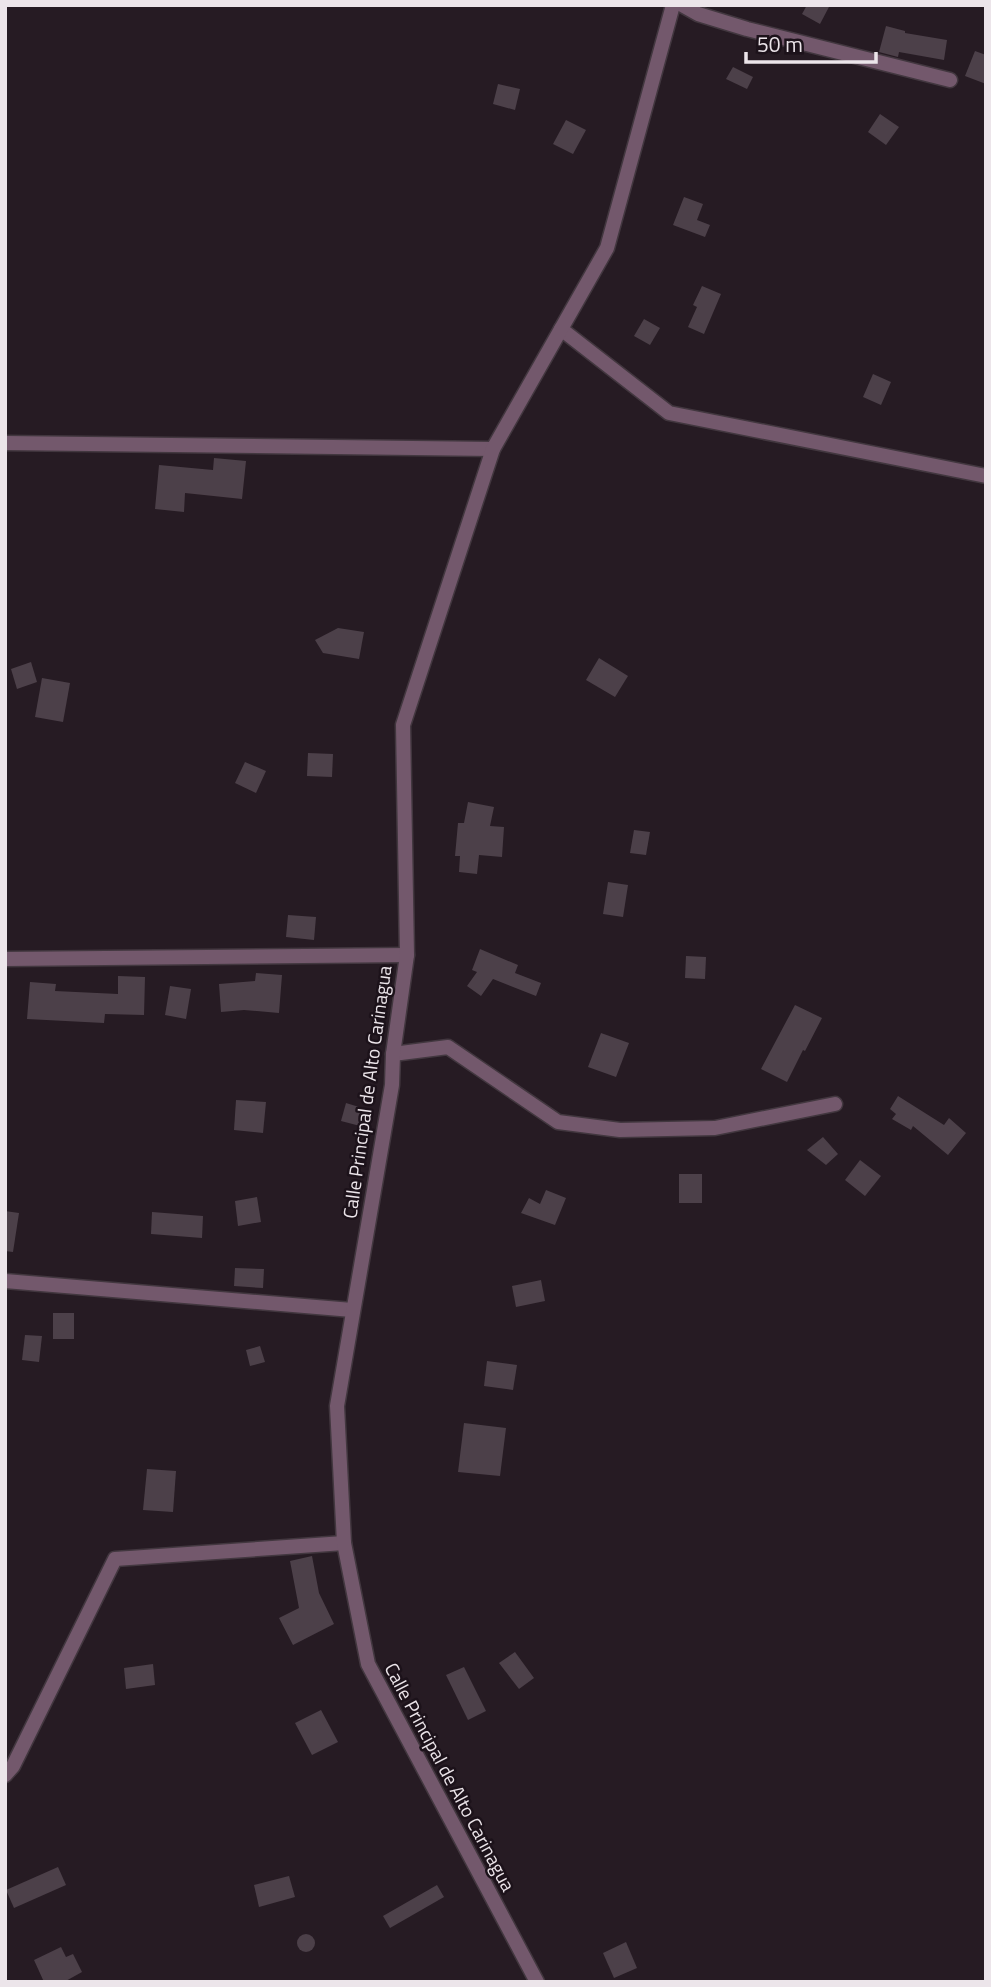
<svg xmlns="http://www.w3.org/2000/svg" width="991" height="1987" viewBox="0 0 991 1987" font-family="'Titillium Web',sans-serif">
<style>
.building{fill:#4c4049}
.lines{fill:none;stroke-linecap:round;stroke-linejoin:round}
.minor-casing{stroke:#42373f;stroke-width:17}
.minor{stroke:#73586c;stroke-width:14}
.labels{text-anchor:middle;stroke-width:5;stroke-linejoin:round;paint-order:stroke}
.street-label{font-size:19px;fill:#ece5ea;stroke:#1c121a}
</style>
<rect width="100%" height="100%" fill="#261b23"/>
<!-- building -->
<g class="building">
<polygon points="807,5 830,5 820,24 802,14"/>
<polygon points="886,26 905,31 905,33 947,40 944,60 899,52 898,57 879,52"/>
<polygon points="975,51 986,55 986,84 965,76"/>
<polygon points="733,67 753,77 747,89 726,79"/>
<polygon points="498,84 520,89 515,110 493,104"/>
<polygon points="880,114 899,127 886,145 868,132"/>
<polygon points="566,120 586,130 573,154 553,144"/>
<polygon points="684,197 703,204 697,220 710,225 705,237 673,225"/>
<polygon points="702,286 721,294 704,334 688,327 697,307 693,305"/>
<polygon points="644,319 660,328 650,345 634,336"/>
<polygon points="873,374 891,382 881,405 863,397"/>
<polygon points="214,458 246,461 242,499 185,493 184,512 155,509 159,465 213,470"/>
<polygon points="338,628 364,632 359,659 323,653 315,640"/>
<polygon points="599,658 628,676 615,697 586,680"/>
<polygon points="31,662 37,682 17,689 11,669"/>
<polygon points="42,678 70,683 63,722 35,717"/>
<polygon points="308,753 333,754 332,777 307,776"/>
<polygon points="245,762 266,771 256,793 235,783"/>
<polygon points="468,802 494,807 490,826 504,827 502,857 479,855 477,874 459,872 460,856 455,856 458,823 464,823"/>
<polygon points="634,830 650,832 646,855 630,853"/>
<polygon points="608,882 628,885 623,917 603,914"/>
<polygon points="288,915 316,917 314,940 286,937"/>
<polygon points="480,949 518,965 515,973 541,983 536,996 493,979 481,996 467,986 477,972 472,970"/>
<polygon points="686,956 706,957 705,979 685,978"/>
<polygon points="256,973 282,975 279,1013 244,1010 221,1012 219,984 255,981"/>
<polygon points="118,976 145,977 144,1015 105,1014 104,1023 27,1019 30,982 56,984 55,991 118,994"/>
<polygon points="170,986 191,989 186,1019 165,1015"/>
<polygon points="795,1005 822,1018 805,1051 803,1050 787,1082 761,1069"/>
<polygon points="601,1033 629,1043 616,1077 588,1067"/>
<polygon points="898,1096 944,1125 949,1118 966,1133 948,1155 913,1126 911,1130 892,1119 896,1114 890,1109"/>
<polygon points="236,1100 266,1102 263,1133 234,1130"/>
<polygon points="346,1103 369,1110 364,1127 341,1121"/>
<polygon points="823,1137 838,1154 826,1165 807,1150"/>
<polygon points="860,1160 881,1176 865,1196 845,1180"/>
<rect x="679" y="1174" width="23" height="29"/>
<polygon points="546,1190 566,1198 555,1225 521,1213 529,1198 540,1204"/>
<polygon points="257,1197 261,1222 238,1226 235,1201"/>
<polygon points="5,1211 19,1213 13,1252 5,1251"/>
<polygon points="152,1212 203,1216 202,1238 151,1234"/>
<polygon points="235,1268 264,1269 263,1288 234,1286"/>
<polygon points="541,1280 545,1301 516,1307 512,1286"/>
<rect x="53" y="1313" width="21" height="26"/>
<polygon points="25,1335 42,1336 39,1362 22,1360"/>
<polygon points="260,1346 265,1362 250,1366 246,1350"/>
<polygon points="487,1361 517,1365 513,1390 484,1386"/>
<polygon points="464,1423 506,1428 500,1476 458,1472"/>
<polygon points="147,1469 176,1471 173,1512 143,1510"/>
<polygon points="312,1556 319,1593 334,1624 293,1645 279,1618 299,1608 290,1561"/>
<polygon points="515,1652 534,1678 519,1689 499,1663"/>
<polygon points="153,1664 155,1685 126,1689 124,1668"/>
<polygon points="464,1667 486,1711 468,1720 446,1675"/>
<polygon points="321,1710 338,1742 312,1755 295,1723"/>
<polygon points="58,1867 66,1885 14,1908 6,1890"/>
<polygon points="289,1876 295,1897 259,1907 254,1885"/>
<polygon points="437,1885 444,1897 390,1928 383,1916"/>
<circle cx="306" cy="1943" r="9"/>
<polygon points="626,1942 637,1968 614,1978 603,1953"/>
<polygon points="61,1947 66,1957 73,1954 82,1972 64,1982 44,1982 34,1960"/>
</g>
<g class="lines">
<defs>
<g id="minor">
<polyline points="682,5 698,14 747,29 950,80"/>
<polyline points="561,329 669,413 986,476"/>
<polyline points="5,443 493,449"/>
<polyline points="5,959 407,955"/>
<polyline points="393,1054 448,1047 558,1122 620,1130 715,1128 835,1104"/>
<polyline points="5,1281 352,1310"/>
<polyline points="5,1775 13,1766 115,1559 344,1543"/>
<polyline points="537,1982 368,1664 344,1543 337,1406 392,1085 393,1054 407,955 403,725 493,449 607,248 673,5"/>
</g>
</defs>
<!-- minor casing -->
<use href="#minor" class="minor-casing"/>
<!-- minor -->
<use href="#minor" class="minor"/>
</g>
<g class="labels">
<!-- street labels -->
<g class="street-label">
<text transform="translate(367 1092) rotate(-82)" y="7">Calle Principal de Alto Carinagua</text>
<text transform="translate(450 1777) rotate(62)" y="7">Calle Principal de Alto Carinagua</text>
</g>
</g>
<!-- border -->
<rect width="991" height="1987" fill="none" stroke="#ece5ea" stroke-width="14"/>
<!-- scale -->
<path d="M746 52v10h130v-10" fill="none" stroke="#ece5ea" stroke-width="3.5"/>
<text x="757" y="52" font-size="21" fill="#ece5ea" stroke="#1c121a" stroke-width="5" paint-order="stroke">50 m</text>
</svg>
